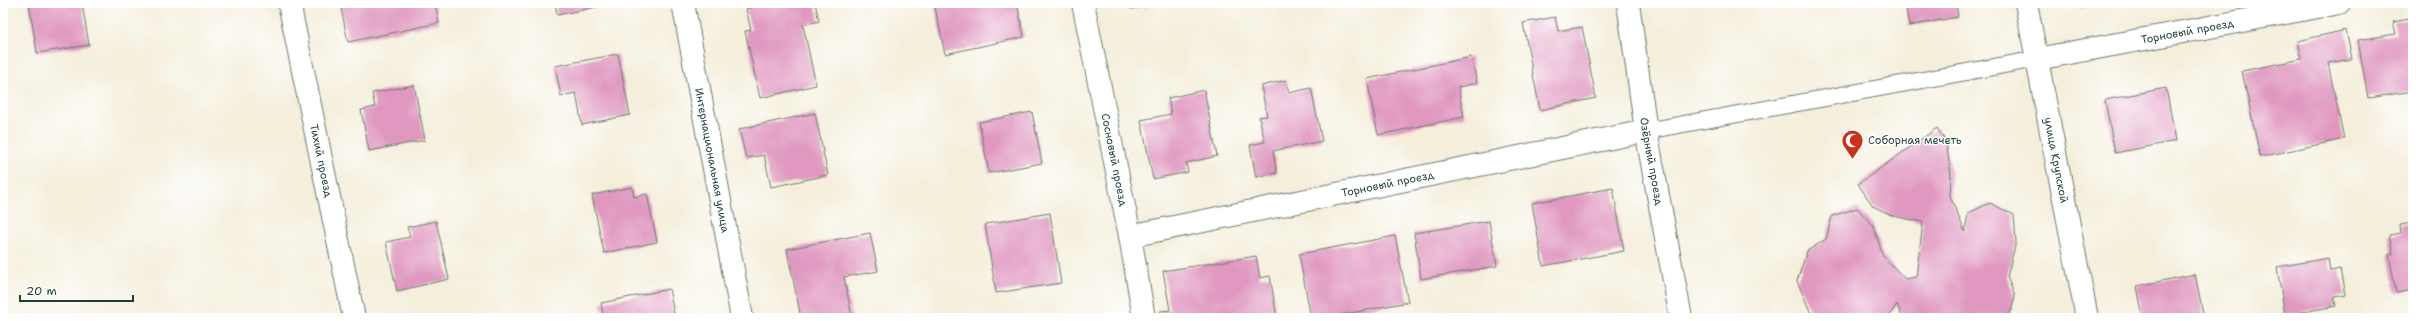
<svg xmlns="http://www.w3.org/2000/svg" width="2416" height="321" viewBox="0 0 2416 321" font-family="'Shantell Sans',sans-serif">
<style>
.building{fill:#e097c0}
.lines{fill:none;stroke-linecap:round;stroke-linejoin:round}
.lane-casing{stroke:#6a7b6e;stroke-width:18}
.street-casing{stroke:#6a7b6e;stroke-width:24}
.lane{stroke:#fff;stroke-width:16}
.street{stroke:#fff;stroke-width:22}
.labels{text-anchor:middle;stroke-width:3;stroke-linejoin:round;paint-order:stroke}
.street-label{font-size:11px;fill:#1f3d34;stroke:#fff}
.poi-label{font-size:11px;fill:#1f3d34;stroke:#fff;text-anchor:start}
</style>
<rect width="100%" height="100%" fill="#fff"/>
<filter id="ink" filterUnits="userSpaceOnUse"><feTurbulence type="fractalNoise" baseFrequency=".025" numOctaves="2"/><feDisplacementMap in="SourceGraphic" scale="8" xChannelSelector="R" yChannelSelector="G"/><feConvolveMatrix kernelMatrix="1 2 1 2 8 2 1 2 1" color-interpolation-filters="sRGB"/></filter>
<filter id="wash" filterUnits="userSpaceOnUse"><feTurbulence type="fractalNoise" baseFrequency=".012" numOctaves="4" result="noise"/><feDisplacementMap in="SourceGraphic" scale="16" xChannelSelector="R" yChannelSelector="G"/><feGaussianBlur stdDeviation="0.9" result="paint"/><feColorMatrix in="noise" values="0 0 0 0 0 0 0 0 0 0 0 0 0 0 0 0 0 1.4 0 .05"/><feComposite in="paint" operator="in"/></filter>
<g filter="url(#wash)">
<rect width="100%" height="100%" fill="#f4eedb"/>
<g id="blocks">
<!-- building -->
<g class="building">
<polygon points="29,3 82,3 89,45 37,53"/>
<polygon points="340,3 435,3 439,23 348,42"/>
<polygon points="555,3 611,3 611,4 557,15"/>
<polygon points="775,3 815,3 819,21 803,25 816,85 760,98 745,31 751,30 746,9"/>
<polygon points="934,3 1017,3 1024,37 945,54"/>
<polygon points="1130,3 1148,3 1149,6 1131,9"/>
<polygon points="1905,3 1956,3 1958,17 1909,26"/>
<polygon points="2079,3 2099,3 2100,4 2080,8"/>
<polygon points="1555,17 1558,31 1582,27 1596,98 1540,110 1523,23"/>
<polygon points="2413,18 2413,91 2368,98 2358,40 2396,34 2393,22"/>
<polygon points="2346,30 2352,59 2328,63 2344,139 2260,157 2242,71 2302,59 2298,41"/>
<polygon points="618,54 630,115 582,125 576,93 561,96 555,66"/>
<polygon points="1471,57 1477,83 1458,87 1464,117 1378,135 1367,79"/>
<polygon points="1286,80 1289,93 1311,88 1322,141 1273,151 1277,173 1256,177 1250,145 1265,142 1259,117 1267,116 1261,86"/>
<polygon points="414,85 425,140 369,151 361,110 375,107 372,93"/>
<polygon points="2166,88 2176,141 2115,153 2105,100"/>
<polygon points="1204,90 1217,156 1186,163 1188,172 1153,179 1141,120 1171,114 1168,98"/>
<polygon points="1032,112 1042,163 989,173 979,122"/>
<polygon points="815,113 828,175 771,187 764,155 746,158 739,129"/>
<polygon points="1937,128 1946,142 1951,175 1950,196 1965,232 1968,213 1990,203 2014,215 2016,242 2007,277 2015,296 2011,311 2005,318 1902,318 1897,304 1888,318 1813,318 1797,281 1807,251 1826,239 1832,216 1857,208 1873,225 1883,256 1905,279 1916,277 1923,222 1893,216 1873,206 1858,184"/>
<polygon points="632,187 634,197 647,194 657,242 604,253 592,195"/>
<polygon points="1613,188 1624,251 1543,266 1532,203"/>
<polygon points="1050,213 1061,283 996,293 985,224"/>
<polygon points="436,221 449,279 397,291 386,242 410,237 407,227"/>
<polygon points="1489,221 1497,266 1421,279 1414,233"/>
<polygon points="2413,223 2413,290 2396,293 2389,254 2393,254 2389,235 2401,233 2400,225"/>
<polygon points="870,233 878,271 844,277 852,317 801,318 787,249"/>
<polygon points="1395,236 1408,302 1325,318 1311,318 1299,254"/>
<polygon points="1256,256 1260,278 1270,276 1277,318 1161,318 1160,311 1170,310 1163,271"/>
<polygon points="2328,258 2330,271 2340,269 2345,295 2334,297 2336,306 2285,315 2277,267"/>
<polygon points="2195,274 2204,318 2143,318 2137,286"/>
<polygon points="669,289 675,318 604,318 601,303"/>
</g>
</g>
</g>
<g filter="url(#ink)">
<use href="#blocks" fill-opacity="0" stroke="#6a7b6e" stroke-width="1"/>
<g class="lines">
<defs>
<polyline id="lane" points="1646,131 2037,59"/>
<g id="street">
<path id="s1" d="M289,3L354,318"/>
<path id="s2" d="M683,3L742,318"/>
<path id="s3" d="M1083,3L1130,236L1144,318"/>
<path id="s4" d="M1628,3L1646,131L1681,318"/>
<path id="s5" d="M2026,3L2087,318"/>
<path id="s6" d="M2037,59L2339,3"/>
<path id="s7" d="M1130,236L1646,131"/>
</g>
</defs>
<!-- lane casing -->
<use href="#lane" class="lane-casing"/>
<!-- street casing -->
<use href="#street" class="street-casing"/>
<!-- lane -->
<use href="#lane" class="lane"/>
<!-- street -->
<use href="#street" class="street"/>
</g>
</g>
<!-- icons -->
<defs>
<symbol id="mosque-pin" viewBox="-11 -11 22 30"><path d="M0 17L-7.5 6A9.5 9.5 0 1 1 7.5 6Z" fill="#c8321e" stroke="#fff"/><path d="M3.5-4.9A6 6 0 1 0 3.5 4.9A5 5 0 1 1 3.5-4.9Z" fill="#fff"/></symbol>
</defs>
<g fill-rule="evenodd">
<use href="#mosque-pin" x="1840" y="128" width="25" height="34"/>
</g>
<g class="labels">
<!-- street labels -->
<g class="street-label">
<text dy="4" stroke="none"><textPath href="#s6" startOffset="153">Торновый проезд</textPath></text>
<text dy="4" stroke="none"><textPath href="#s1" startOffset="161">Тихий проезд</textPath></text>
<text dy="4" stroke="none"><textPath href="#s2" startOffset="160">Интернациональная улица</textPath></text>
<text dy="4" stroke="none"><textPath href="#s3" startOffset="160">Сосновый проезд</textPath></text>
<text dy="4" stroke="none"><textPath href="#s5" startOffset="160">улица Крупской</textPath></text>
<text dy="4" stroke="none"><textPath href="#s4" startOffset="160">Озёрный проезд</textPath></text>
<text dy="4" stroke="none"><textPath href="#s7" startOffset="263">Торновый проезд</textPath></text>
</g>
<!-- poi labels -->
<g class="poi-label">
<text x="1868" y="144">Cоборная мечеть</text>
</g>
</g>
<!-- margin -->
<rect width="2416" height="321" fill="none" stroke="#fff" stroke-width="16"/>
<!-- scale -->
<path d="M20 295v6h113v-6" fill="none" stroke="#1f3d34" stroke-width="2"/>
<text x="26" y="295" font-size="12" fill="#1f3d34" stroke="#ffffff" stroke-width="3" paint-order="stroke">20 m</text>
</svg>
